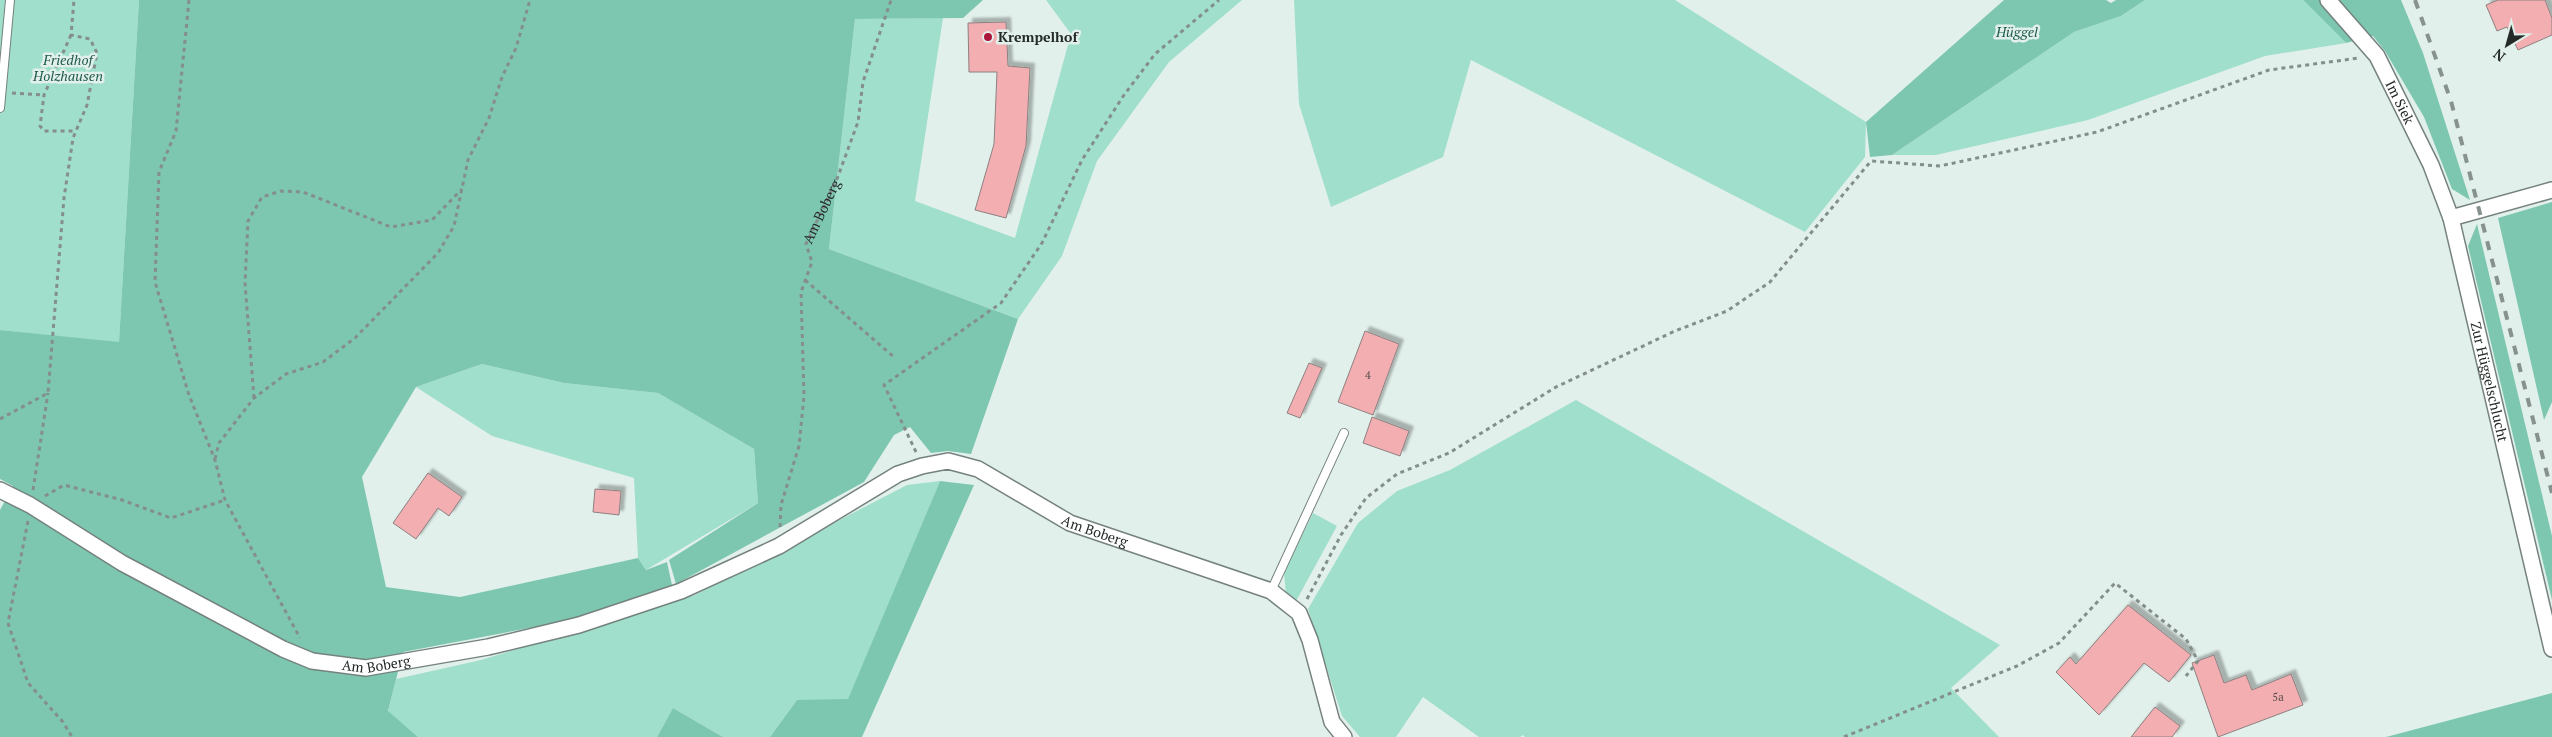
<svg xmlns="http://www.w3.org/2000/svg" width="2552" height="737" viewBox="0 0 2552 737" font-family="'PT Serif',serif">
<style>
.green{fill:#a0dfcb}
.forest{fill:#7dc7b1}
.building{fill:#f3aeb2;stroke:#8d8080;filter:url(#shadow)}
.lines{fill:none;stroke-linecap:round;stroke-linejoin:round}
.service-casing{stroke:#75827e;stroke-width:10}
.minor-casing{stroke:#75827e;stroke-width:18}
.path{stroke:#848e8b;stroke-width:3;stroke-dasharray:4 4;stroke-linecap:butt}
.service{stroke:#fff;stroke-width:8}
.minor{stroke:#fff;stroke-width:15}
.rail{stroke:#87918e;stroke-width:4;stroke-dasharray:9 9;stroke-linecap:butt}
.poi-dot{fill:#ab163a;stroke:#e2f0eb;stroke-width:2}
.labels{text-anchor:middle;stroke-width:5;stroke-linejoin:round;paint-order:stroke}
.number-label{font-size:11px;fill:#584b4a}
.park-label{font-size:14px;font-style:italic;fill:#205b4c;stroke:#e2f0eb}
.poi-label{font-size:14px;font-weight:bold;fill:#242a28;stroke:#e2f0eb;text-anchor:start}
.street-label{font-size:14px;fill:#242a28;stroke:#e2f0eb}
</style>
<defs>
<filter id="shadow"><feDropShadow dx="4.5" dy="-4.5" stdDeviation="1" flood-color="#0004"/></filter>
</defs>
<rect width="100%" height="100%" fill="#e2f0eb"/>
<!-- green -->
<g class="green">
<polygon points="0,0 139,0 119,343 0,330"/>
<polygon points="1046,0 1242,0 1169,62 1097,161 1062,256 1018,319 829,249 855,19 943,18 915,201 1015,238 1071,34"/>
<polygon points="1294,0 1675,0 1866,122 1865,157 1805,232 1471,60 1443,157 1331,207 1299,104"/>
<polygon points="2145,0 2303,0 2346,43 2265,56 2088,120 1936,155 1892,155 2074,32 2121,16"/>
<polygon points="482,364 564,383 658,393 754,449 758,503 646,570 638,558 634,478 492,436 416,387"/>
<polygon points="1576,400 2000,645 1951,688 1999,737 1525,737 1523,735 1520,737 1479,737 1423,697 1396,737 1360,737 1342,716 1308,609 1358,523 1397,491 1450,470"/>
<polygon points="940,481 848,700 797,700 770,737 723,737 673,708 657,737 418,737 388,712 396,679 481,660 695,595 907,485"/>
<polygon points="1313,513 1337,526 1295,603 1286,594 1284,573"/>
</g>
<!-- forest -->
<g class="forest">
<polygon points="139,0 983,0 963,18 855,19 829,249 1018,319 971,454 948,451 931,453 910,427 894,435 864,482 676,584 669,560 758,503 754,449 658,393 564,383 482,364 416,387 362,477 386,587 460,597 638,558 646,570 667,562 672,585 577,619 403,652 388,711 418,737 0,737 0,510 13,486 0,479 0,330 119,342"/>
<polygon points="2004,0 2106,0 2111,3 2116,0 2145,0 2121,16 2074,32 1892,155 1870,157 1866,122"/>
<polygon points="2303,0 2401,0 2423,53 2470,200 2452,189 2424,117 2385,51 2373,36 2346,43"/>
<polygon points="2552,202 2552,402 2544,420 2498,218"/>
<polygon points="2477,224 2552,536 2552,600 2468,246"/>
<polygon points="940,481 974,485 862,737 770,737 797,700 848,699"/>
<polygon points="2552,693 2552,737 2386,737"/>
<polygon points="673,708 723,737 657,737"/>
</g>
<!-- building -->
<g class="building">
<polygon points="2498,0 2545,0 2552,18 2552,35 2518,50 2507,27 2497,31 2486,5"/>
<polygon points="1006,22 1008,66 1030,68 1026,146 1006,218 975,210 994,144 997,72 969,72 968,23"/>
<polygon points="1365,331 1399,344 1373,415 1338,402"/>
<polygon points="1309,363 1322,368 1300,418 1287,413"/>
<polygon points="1372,417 1409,431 1400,456 1363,443"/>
<polygon points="428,473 462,497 449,516 438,508 416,539 393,523"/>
<polygon points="595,489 621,491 619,515 593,512"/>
<polygon points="2128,605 2191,655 2169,682 2144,663 2099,715 2056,672 2070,657 2076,664"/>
<polygon points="2214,655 2224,683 2246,675 2252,690 2291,674 2303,705 2218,737 2192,663"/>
<polygon points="2155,707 2180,726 2172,737 2131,737"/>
</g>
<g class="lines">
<defs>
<g id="service">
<polyline points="0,108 10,0"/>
<polyline points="1271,591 1344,433"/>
</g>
<g id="minor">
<path id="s2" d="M2328,0L2377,56L2431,165L2451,218L2552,649"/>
<polyline points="2451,218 2552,190"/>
<path id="s3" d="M0,490L30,505L122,563L283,649L312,661L366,668L488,647L579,625L681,591L779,546L898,474L922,466L948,461L978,469L1070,523L1271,591L1299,613L1310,640L1332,722L1344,737"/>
</g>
</defs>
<!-- service casing -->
<use href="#service" class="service-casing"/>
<!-- minor casing -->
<use href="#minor" class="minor-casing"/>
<!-- path -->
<g class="path">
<polyline points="189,0 176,131 159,172 155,282 189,395 215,460 225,500 300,638"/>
<polyline points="71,35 44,95 40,126 44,131 75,131"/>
<polyline points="12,93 44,95"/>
<polyline points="805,280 895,358"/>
<polyline points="254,398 245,283 248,221 262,197 281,191 303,192 391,227 432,220 462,189"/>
<polyline points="0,419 48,393 64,198 73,138 87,105 97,53 90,39 71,35 74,0"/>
<polyline points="916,452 884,385 1001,303 1042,243 1082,160 1124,95 1155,54 1219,0"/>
<polyline points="215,459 219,443 254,398 286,374 323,362 355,338 438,253 454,226 468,160 489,118 502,77 516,48 530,0"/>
<polyline points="33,490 48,393"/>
<polyline points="45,496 64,485 122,500 171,518 225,500"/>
<polyline points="28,521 8,623 28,683 63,722 72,737"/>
<path id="s1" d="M780,527L781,505L799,446L804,396L801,292L812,262L806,244L837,179L858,122L863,82L891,0"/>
<polyline points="1307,599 1341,535 1366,498 1397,474 1449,453 1556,387 1675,331 1727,311 1770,282 1871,161 1940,166 2097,132 2269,70 2359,58"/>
<polyline points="1844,737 2017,666 2059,643 2115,583 2186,639 2198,661 2186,676"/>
</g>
<!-- service -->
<use href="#service" class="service"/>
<!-- minor -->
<use href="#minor" class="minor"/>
<!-- rail -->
<polyline class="rail" points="2415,0 2451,101 2552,493"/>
</g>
<!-- markers -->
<circle class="poi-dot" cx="988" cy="37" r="5"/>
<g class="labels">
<!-- number labels -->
<g class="number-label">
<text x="1368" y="379">4</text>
<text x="2278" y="701">5a</text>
</g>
<!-- park labels -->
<g class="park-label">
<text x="2017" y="37">Hüggel</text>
<text x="68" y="65">Friedhof<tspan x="68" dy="16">Holzhausen</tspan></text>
</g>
<!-- poi labels -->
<g class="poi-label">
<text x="998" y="42">Krempelhof</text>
</g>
<!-- street labels -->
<g class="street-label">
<text dy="5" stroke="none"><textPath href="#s2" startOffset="126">Im Siek</textPath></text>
<text dy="5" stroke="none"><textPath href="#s1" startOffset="325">Am Boberg</textPath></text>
<text dy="5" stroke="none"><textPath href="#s2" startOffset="421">Zur Hüggelschlucht</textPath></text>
<text dy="5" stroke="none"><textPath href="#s3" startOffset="1198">Am Boberg</textPath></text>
<text dy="5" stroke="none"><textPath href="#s3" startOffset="421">Am Boberg</textPath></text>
</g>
</g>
<!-- north arrow -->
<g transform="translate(2507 45) rotate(217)" stroke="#e2f0eb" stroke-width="4" paint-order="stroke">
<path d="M0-4L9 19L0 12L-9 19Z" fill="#242a28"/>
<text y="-8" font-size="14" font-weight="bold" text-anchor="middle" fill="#242a28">N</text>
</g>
</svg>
